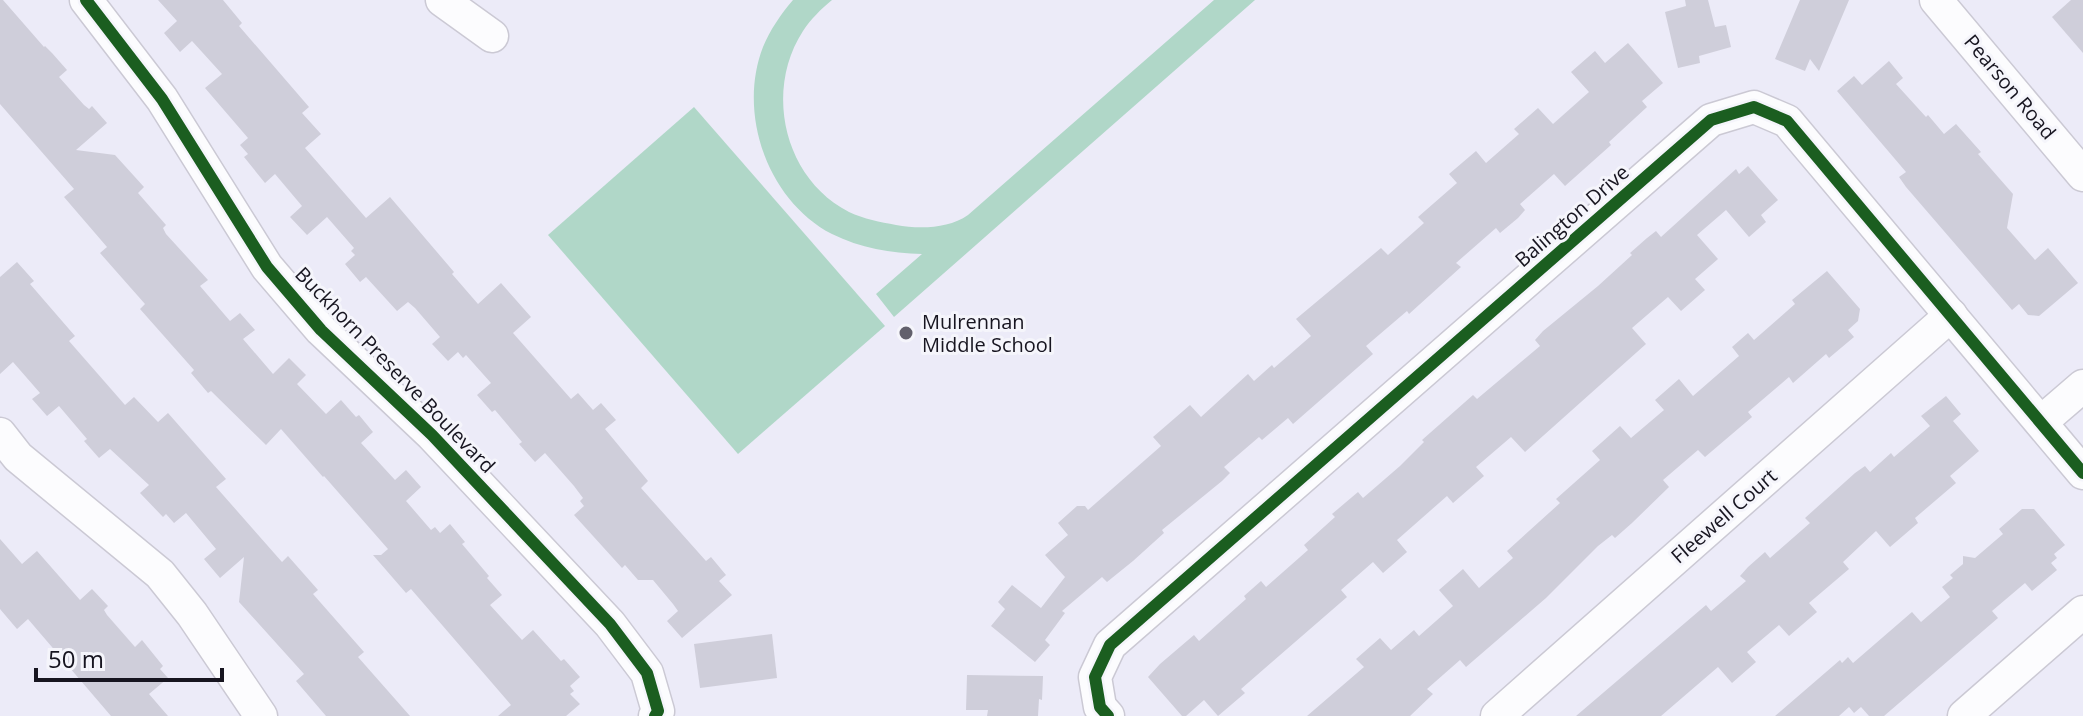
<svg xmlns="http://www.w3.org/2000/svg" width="2083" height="716" viewBox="0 0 2083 716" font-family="'Open Sans',sans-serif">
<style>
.green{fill:#b0d7c8}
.building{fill:#cfceda}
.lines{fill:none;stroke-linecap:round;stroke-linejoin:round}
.minor-casing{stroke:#cbc9d4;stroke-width:35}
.minor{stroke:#fcfcfe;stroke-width:32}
.cycleway-casing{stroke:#f5f5fb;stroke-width:17}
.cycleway{stroke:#1b5e20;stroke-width:12}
.poi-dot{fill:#62606c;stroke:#f5f5fb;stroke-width:3}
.labels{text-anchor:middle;stroke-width:6;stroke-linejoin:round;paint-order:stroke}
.street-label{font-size:20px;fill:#171520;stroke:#f5f5fb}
.poi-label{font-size:20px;fill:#171520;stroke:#f5f5fb;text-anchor:start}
</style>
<rect width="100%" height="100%" fill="#ecebf8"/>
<!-- green -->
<g class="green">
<path d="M793,0H832C821,9 811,19 803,31C764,91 784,179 849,212C864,219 880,222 896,225C919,229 948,229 968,215L1214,0H1255L894,317L876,294L922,254C891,253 860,248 832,234C768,201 737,114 763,47C770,30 781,14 793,0Z"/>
<polygon points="694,107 885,326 738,454 548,235"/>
</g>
<!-- building -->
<g class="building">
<polygon points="0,0 3,0 44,47 45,46 52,53 67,70 59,77 84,105 89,109 92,106 107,123 76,150 115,155 144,187 138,193 166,225 163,228 166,234 208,280 200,286 230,321 240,313 255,330 243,339 273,374 289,358 306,375 297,384 326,414 341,400 356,417 359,415 373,432 361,443 395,480 406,470 421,487 406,501 431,530 435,527 440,533 450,524 465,542 462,544 489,576 487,578 502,595 490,605 522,640 533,630 561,661 564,659 580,677 570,686 574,691 570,694 580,704 566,716 498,716 511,705 411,589 406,593 373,555 381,555 388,549 324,476 323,477 281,429 266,445 211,391 208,393 191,373 194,370 140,309 145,304 100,253 107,247 64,197 74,189 0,104"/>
<polygon points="158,0 223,0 242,23 239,26 309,107 302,113 321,134 305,148 366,218 390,197 454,272 452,274 478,304 501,283 531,317 513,333 571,399 578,393 593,410 601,403 616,420 605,429 648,481 641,488 706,561 711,557 726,575 719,581 732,595 682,638 667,621 678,611 673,604 653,580 638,580 625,565 622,568 574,515 584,506 580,501 583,498 574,486 545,453 535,462 519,444 522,442 495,410 492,412 477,395 491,383 466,355 463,358 458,352 448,361 432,344 440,337 415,308 408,302 397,311 366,277 360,282 345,264 355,255 351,251 354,248 327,217 307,235 290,217 302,206 275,174 265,183 244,157 248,154 240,145 248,138 205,88 222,74 192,41 180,52 164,33 177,21"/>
<polygon points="1685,0 1708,0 1715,27 1726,25 1731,47 1699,56 1700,63 1678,68 1665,12 1686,6"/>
<polygon points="1800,0 1849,0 1819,71 1810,59 1805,71 1775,59"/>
<polygon points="2071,0 2083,0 2083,53 2052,17"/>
<polygon points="1628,43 1663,83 1642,101 1647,107 1609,142 1611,145 1565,186 1554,174 1520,204 1525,210 1518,218 1500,233 1496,228 1456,263 1461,267 1409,314 1407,311 1366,346 1373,354 1293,424 1288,418 1262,440 1259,437 1224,467 1230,473 1222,481 1162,530 1164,533 1133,561 1107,582 1102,577 1062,611 1065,613 1045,640 1050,645 1035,662 991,626 1005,609 998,602 1012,585 1041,608 1065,577 1045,555 1068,535 1058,523 1077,506 1085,506 1088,510 1161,446 1153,437 1190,405 1201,417 1248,374 1254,381 1272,365 1274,368 1311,336 1296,319 1381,248 1388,255 1424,223 1418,217 1457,183 1449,174 1476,151 1486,163 1519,134 1514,129 1538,108 1553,124 1589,92 1571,72 1595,51 1605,63"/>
<polygon points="1889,61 1903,78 1896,84 1926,117 1928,115 1944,134 1956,124 1981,152 1978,154 2013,194 2007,228 2035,260 2048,248 2078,283 2039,316 2028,315 2019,304 2012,310 1906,187 1899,177 1906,172 1837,91 1854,76 1862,85"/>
<polygon points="1748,166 1778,200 1761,215 1766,222 1749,237 1726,210 1697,235 1718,259 1695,279 1705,290 1681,311 1668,297 1632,328 1646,344 1525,452 1511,437 1476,467 1484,476 1453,503 1447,496 1397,540 1407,552 1383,573 1373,562 1341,590 1347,597 1241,689 1245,693 1218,716 1204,700 1186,716 1182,716 1148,677 1160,664 1194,635 1199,641 1246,599 1244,596 1261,581 1266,587 1308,550 1304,545 1335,517 1332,514 1358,492 1363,498 1400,466 1424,442 1422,440 1473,395 1477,399 1540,346 1535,340 1543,331 1598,286 1632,255 1630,253 1647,238 1656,231 1661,237 1736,169 1739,174"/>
<polygon points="17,262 34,281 30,284 75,336 69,341 125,405 134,397 158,422 168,413 226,479 216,487 282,562 288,556 318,590 313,594 364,652 358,657 410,716 326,716 296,681 304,674 239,602 244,557 220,578 204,559 216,549 186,513 174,523 166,514 163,517 140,493 149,485 110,449 99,458 84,441 87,439 59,406 47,416 32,399 40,393 13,362 0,374 0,277"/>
<polygon points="1827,271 1860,309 1858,321 1848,330 1854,337 1829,358 1826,354 1793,383 1789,377 1748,412 1752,417 1705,457 1698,450 1663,480 1669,487 1632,523 1615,538 1612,535 1598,546 1546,598 1466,667 1460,660 1427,689 1433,694 1410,716 1307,716 1364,667 1356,659 1380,638 1391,650 1414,630 1419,636 1453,606 1439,590 1463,569 1479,588 1513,558 1507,551 1560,503 1556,499 1600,460 1592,451 1620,426 1631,438 1664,410 1655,400 1679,379 1693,396 1739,356 1732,347 1748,333 1754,340 1795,304 1792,300"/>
<polygon points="1946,396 1961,414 1953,421 1979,451 1950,476 1956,483 1915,518 1918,523 1890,547 1876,531 1843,562 1849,569 1809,603 1817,612 1789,636 1779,625 1747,652 1756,662 1732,683 1718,667 1661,716 1576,716 1706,605 1711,611 1746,581 1740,576 1748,567 1765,552 1770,558 1810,523 1805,518 1855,473 1865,466 1870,472 1891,453 1894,457 1930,426 1921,416"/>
<polygon points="2022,509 2034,509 2065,545 2054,554 2057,558 2051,563 2057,570 2032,591 2025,583 1992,611 1998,618 1884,716 1869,716 1861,707 1854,713 1849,707 1839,716 1775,716 1840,660 1842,663 1848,657 1853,663 1912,612 1921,622 1950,597 1942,587 1953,578 1950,575 1963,564 1963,556 1975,558 2003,534 1999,529"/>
<polygon points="0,539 22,564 37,551 80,600 92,589 108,606 104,610 107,615 135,647 142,640 163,666 160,669 168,678 149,694 168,716 111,716 28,619 17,629 0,609"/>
<polygon points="772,634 777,678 700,688 694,644"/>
<polygon points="967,675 1043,676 1042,700 1039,699 1038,716 987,716 988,710 966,710"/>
</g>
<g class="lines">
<defs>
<g id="minor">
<polyline points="86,0 162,99 267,267 321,330 432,435 610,624 647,673 658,711 655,716"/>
<polyline points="442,0 492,36"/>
<polyline points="1936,0 2083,175"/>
<polyline points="2041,422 2083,386"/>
<polyline points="0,434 18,457 160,574 192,614 261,716"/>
<polyline points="1108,716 1100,707 1095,677 1110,645 1711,120 1754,107 1787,121 2083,473"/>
<polyline points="1497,716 1951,315"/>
<polyline points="1964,716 2083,612"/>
</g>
</defs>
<!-- minor casing -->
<use href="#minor" class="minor-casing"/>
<!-- minor -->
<use href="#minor" class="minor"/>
<defs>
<g id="cycleway">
<polyline points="86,0 162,99 267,267 321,330 432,435 610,624 647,673 658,711 655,716"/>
<polyline points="1108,716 1100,707 1095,677 1110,645 1711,120 1754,107 1787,121 2083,473"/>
</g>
</defs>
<!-- cycleway casing -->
<use href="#cycleway" class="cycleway-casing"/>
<!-- cycleway -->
<use href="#cycleway" class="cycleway"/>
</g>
<!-- markers -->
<circle class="poi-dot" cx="906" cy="333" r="8"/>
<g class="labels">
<!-- street labels -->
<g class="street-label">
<text transform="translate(2010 87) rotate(50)" y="7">Pearson Road</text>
<text transform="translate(1572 216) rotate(-41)" y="7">Balington Drive</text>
<text transform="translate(395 370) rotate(46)" y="7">Buckhorn Preserve Boulevard</text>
<text transform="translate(1724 516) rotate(-41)" y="7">Fleewell Court</text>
</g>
<!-- poi labels -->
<g class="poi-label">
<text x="922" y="329">Mulrennan<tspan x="922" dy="23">Middle School</tspan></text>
</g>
</g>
<!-- scale -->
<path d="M36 668v12h186v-12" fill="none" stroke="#171520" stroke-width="4"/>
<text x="48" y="668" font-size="24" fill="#171520" stroke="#f5f5fb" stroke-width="6" paint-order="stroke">50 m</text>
</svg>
